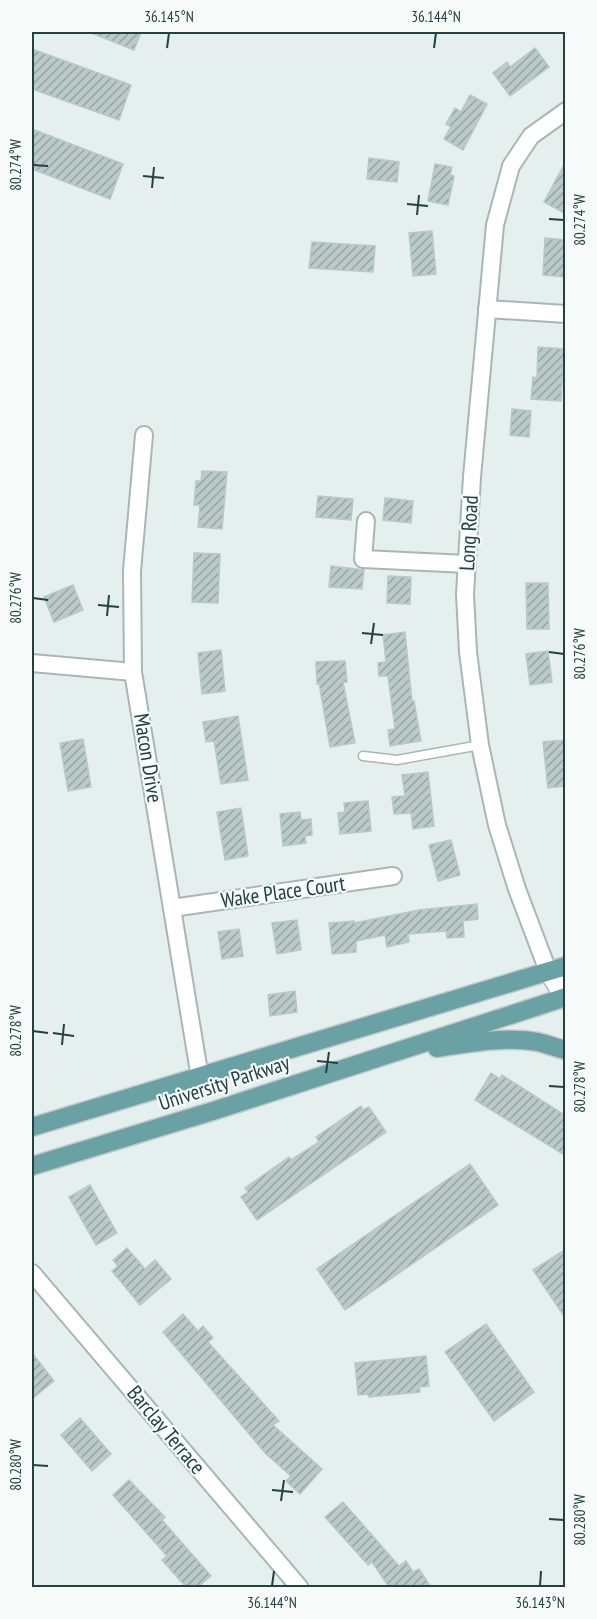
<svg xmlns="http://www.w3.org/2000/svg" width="597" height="1619" viewBox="0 0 597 1619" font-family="'PT Sans Narrow',sans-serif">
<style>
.building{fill:url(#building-hatch);stroke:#b7c9c7;stroke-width:1.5}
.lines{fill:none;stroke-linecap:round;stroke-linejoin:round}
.lane-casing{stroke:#a7b7b7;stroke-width:11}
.street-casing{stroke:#a7b7b7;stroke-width:20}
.secondary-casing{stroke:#a3bbba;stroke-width:21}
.primary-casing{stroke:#c1caca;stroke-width:21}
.lane{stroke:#fff;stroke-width:8}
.street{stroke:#fff;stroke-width:16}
.secondary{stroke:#fff;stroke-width:18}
.primary{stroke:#69a1a5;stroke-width:18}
.ticks{fill:none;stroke:#234042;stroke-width:2}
.labels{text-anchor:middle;stroke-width:4.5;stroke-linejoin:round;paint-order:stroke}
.street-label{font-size:21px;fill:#234042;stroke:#f6fbfa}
.neatline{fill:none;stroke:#234042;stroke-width:2}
.ticks-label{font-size:15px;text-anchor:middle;fill:#234042}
</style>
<defs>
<pattern id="building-hatch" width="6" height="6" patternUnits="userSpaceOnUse" patternTransform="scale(1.5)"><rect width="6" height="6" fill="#bacac8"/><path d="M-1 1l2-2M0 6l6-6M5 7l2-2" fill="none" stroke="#97a5a4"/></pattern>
</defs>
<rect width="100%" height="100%" fill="#e5efee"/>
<!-- building -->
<g class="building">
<polygon points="89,32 141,32 134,50"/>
<polygon points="535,48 549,67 510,96 493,73 507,62 510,67"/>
<polygon points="32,49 131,85 119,120 32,89"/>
<polygon points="470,95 487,104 463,150 444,139 451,127 446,124 455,108 461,112"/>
<polygon points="32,129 123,164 110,199 32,169"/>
<polygon points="369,158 399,162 397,182 367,179"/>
<polygon points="566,161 566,214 544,202"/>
<polygon points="435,164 452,167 450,175 454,176 448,205 428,201"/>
<polygon points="432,231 436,274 413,276 409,233"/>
<polygon points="545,238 566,240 566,277 543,275"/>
<polygon points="312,242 375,246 373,272 309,268"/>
<polygon points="538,347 564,349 561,401 531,399 533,377 537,378"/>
<polygon points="512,409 531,411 529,437 510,435"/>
<polygon points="202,471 227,472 222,529 198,527 200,505 194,505 196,481 201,481"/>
<polygon points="318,496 353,499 351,520 316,517"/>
<polygon points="385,498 413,501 411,523 383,520"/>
<polygon points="194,553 220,554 218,603 192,602"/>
<polygon points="331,566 364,570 362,589 329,587"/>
<polygon points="388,576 411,577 410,604 387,603"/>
<polygon points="526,583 548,583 549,629 527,629"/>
<polygon points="73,585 83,610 54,622 44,597"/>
<polygon points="405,632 412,702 414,701 421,741 390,746 388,730 395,729 388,676 379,676 378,663 386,662 383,635"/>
<polygon points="221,650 225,691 202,694 198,653"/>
<polygon points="548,651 552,682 530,685 526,654"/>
<polygon points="345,661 347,682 343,682 355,743 330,747 319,683 317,684 316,662"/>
<polygon points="238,716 248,780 221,784 214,741 206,742 203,722"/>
<polygon points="83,739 91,787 68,791 60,743"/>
<polygon points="566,740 566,786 548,788 543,742"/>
<polygon points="428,772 434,826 413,829 411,813 394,814 392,797 405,796 402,775"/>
<polygon points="368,801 371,831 340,834 338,813 345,812 344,803"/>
<polygon points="241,808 248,856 225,860 217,812"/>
<polygon points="300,812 301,820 311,819 312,835 305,836 306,843 283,846 280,814"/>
<polygon points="451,840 460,875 438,881 429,845"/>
<polygon points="477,904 478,919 463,921 464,937 447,938 446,931 408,934 409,942 387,947 385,935 356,941 356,952 332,954 329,923 354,921 354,923 419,910"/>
<polygon points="297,920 301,950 277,954 272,923"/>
<polygon points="239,929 243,956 222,959 218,932"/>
<polygon points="295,991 297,1012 270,1016 268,995"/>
<polygon points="491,1073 500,1079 502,1075 566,1116 566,1156 475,1100"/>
<polygon points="361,1106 363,1110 369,1107 386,1132 257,1220 241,1197 248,1192 245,1188 289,1157 291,1160 319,1142 316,1137"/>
<polygon points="470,1164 498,1205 345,1310 317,1269"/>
<polygon points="90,1185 117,1233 96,1245 69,1197"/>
<polygon points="127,1248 145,1269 155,1260 171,1279 140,1305 112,1271 118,1266 113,1260"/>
<polygon points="566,1249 566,1319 533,1270"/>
<polygon points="183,1314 198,1331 203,1326 213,1338 208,1342 279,1421 273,1425 322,1469 300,1494 286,1481 291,1476 266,1454 163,1332"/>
<polygon points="486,1324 534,1392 494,1421 445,1352"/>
<polygon points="32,1353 54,1381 32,1399"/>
<polygon points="426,1356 429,1386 419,1387 420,1392 369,1397 368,1394 358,1395 355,1363"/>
<polygon points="80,1418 111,1454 92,1471 61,1435"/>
<polygon points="129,1480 165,1517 162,1520 211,1576 198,1587 186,1587 162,1560 167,1556 113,1495"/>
<polygon points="343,1502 399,1566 406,1561 413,1572 419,1569 431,1587 389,1587 372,1562 368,1565 325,1517"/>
</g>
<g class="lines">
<defs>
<polyline id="lane" points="363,756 397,760 480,745"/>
<g id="street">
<polyline points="487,309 566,314"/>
<polyline points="144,435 132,571 133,672 200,1078"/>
<polyline points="366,521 363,559 467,564"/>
<polyline points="32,663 133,672"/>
<polyline points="172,908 393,876"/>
<polyline points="548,971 517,889 497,825 480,745 468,652 465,594 472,477 495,225 511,166 531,136 566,111"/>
<polyline points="32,1273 300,1588"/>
</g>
<polyline id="secondary" points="548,971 566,1000"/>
<g id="primary">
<path d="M437,1048C469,1043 505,1036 538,1042C547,1044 556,1048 566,1050"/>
<polyline points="32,1127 566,966"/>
<polyline points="32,1166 213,1111 566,997"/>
</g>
</defs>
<!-- lane casing -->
<use href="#lane" class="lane-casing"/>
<!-- street casing -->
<use href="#street" class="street-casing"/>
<!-- secondary casing -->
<use href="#secondary" class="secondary-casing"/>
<!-- primary casing -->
<use href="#primary" class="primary-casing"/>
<!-- lane -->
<use href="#lane" class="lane"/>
<!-- street -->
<use href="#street" class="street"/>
<!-- secondary -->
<use href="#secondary" class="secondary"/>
<!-- primary -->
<use href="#primary" class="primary"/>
</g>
<!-- ticks -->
<path class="ticks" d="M167,48L169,33M434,48L436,33M33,165L48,166M143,176L164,178M152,188L154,167M407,204L428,206M417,215L419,195M549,219L564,220M33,598L48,600M98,605L119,607M107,616L109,595M362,633L383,635M371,644L374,623M549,652L564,654M33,1031L48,1033M53,1033L74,1036M62,1045L64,1024M317,1061L338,1063M326,1073L329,1052M549,1086L564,1087M33,1465L48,1466M272,1490L293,1492M281,1501L284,1480M549,1519L564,1520M272,1586L274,1571M540,1586L541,1571"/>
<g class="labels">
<!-- street labels -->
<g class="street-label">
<text transform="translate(469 533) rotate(-87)" y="7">Long Road</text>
<text transform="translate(148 758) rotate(81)" y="7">Macon Drive</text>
<text transform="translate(283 892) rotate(-8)" y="7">Wake Place Court</text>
<text transform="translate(224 1083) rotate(-18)" y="7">University Parkway</text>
<text transform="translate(166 1430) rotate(50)" y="7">Barclay Terrace</text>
</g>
</g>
<!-- border -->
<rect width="597" height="1619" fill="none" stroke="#f6fbfa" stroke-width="66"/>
<rect x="33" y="33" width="531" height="1553" class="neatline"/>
<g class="ticks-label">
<text x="169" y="22">36.145°N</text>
<text x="436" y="22">36.144°N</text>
<text transform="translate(16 165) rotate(-90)" y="5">80.274°W</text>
<text transform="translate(580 220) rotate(-90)" y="5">80.274°W</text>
<text transform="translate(16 598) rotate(-90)" y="5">80.276°W</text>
<text transform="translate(580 654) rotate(-90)" y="5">80.276°W</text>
<text transform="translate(16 1031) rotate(-90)" y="5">80.278°W</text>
<text transform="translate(580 1087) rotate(-90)" y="5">80.278°W</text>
<text transform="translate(16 1465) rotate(-90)" y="5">80.280°W</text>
<text transform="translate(580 1520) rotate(-90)" y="5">80.280°W</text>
<text x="272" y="1608">36.144°N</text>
<text x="540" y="1608">36.143°N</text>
</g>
</svg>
